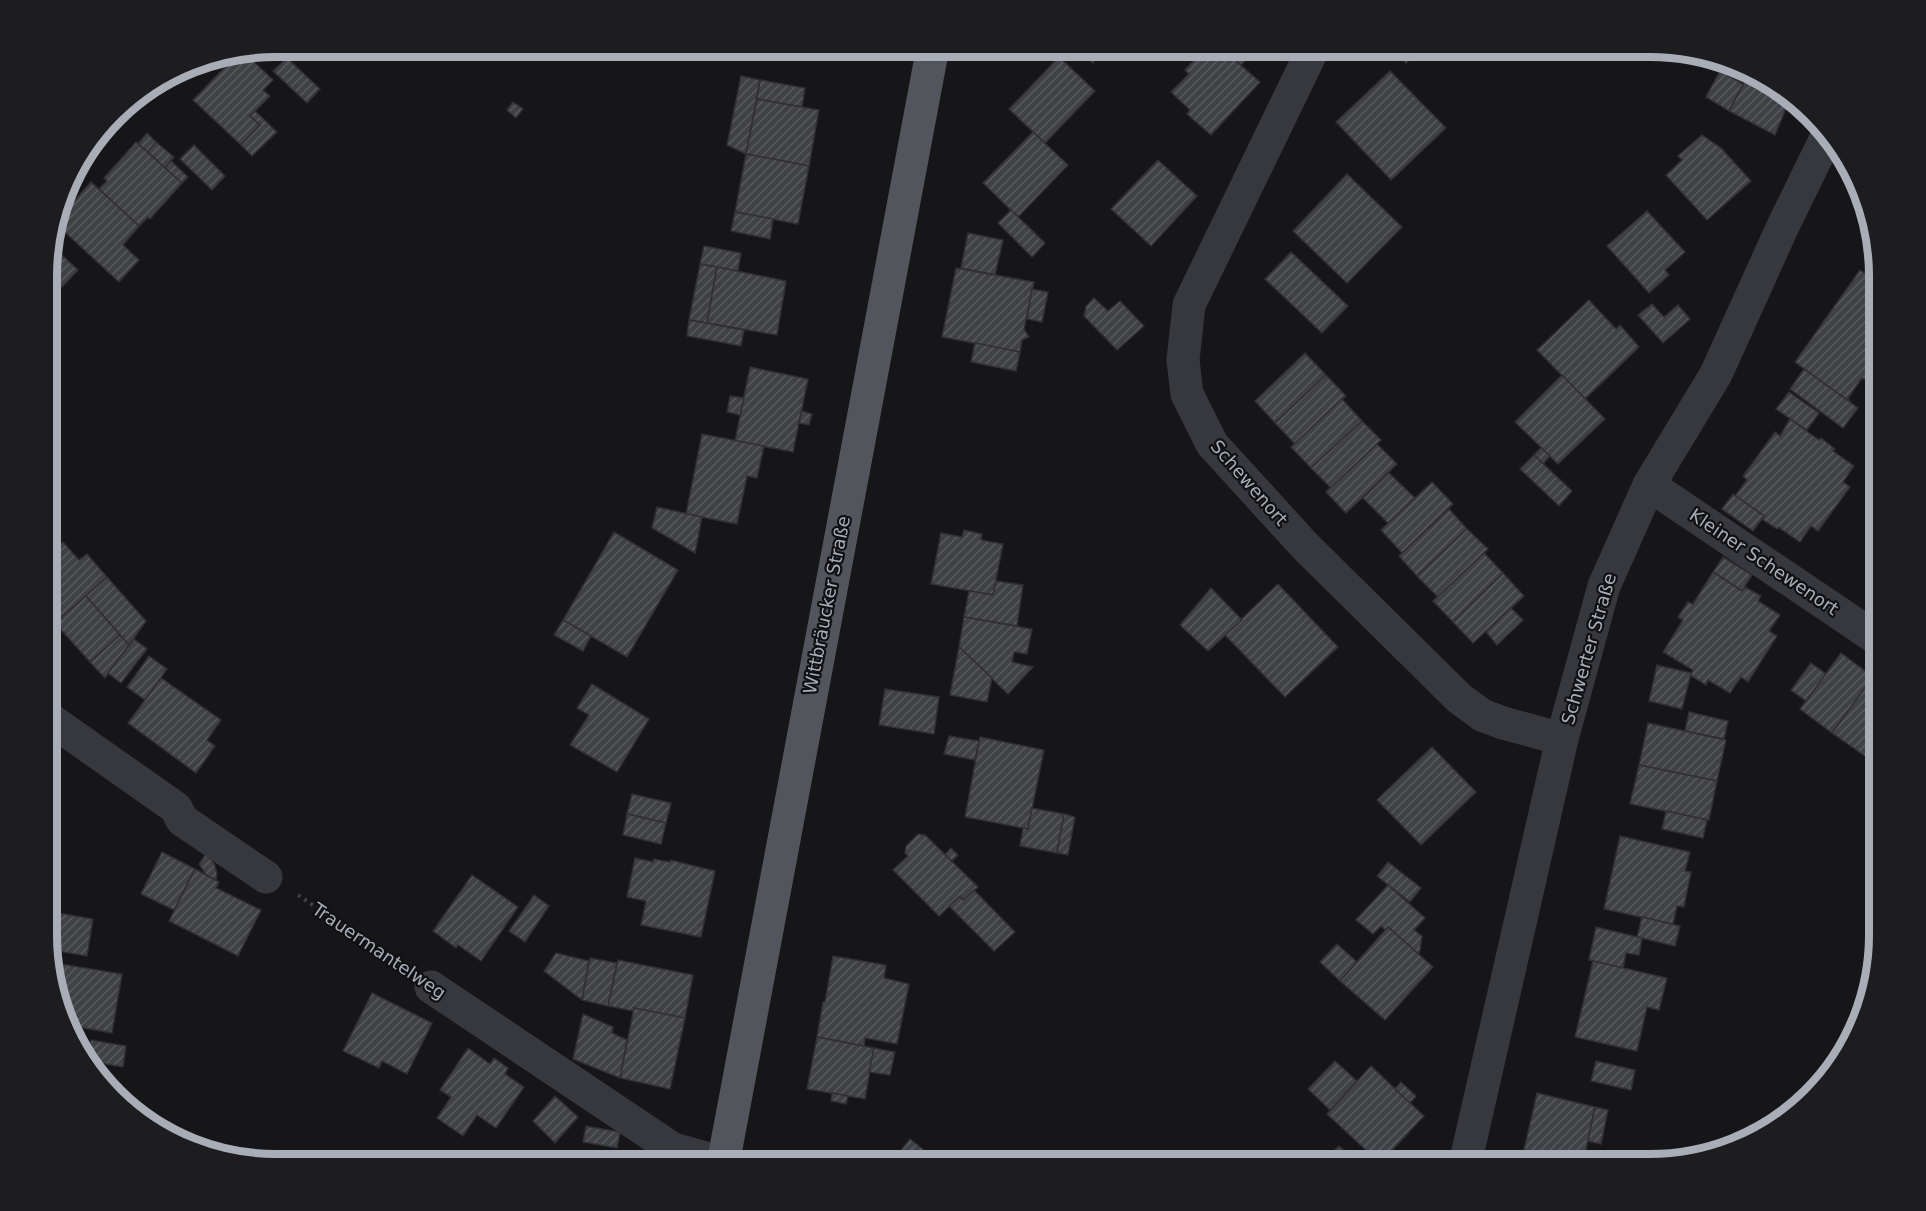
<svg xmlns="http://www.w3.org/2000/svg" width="1926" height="1211" viewBox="0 0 1926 1211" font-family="'DejaVu Sans',sans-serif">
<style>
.building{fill:url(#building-hatch);stroke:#303034;stroke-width:1.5}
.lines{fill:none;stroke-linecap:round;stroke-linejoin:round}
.path{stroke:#3d3f44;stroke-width:4;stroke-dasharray:3 4.5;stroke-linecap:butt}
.minor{stroke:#37383d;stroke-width:33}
.major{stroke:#53555c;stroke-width:33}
.labels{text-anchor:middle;stroke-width:4.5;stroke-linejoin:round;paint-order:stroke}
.street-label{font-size:18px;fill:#a8adb8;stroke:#111113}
.rim{fill:none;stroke:#a8adb8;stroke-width:8}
</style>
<defs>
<pattern id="building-hatch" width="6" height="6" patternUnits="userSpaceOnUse" patternTransform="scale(1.5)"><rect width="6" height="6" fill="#404145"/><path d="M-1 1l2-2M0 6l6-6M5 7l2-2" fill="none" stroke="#595a5e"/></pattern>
</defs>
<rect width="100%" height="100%" fill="#161618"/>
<!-- building -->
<g class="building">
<polygon points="1077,47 1104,47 1093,63"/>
<polygon points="1207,47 1220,47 1260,82 1211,135 1187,114 1190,110 1171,92 1189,74 1185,70"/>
<polygon points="1220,47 1257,47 1241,65"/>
<polygon points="1392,47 1416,47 1420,51 1406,63"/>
<polygon points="245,53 273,80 263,90 270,96 250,116 260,125 241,145 193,100 231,61 234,64"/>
<polygon points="1059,57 1095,91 1045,143 1009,109"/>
<polygon points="287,58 320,89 307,103 273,71"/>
<polygon points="1390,71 1446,128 1391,180 1336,122"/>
<polygon points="1720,71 1743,84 1729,111 1706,97"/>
<polygon points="1750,72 1777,85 1790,99 1775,135 1729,111"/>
<polygon points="741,76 760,80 746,154 727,145"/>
<polygon points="760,80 805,88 802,107 757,99"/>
<polygon points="757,99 819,110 809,166 746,154"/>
<polygon points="513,102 523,109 516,118 507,110"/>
<polygon points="255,111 277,132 252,156 241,145 260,125 250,116"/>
<polygon points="1033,132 1068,165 1018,217 983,183"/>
<polygon points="147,133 156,142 148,152 138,144"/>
<polygon points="1702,135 1721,148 1751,181 1707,220 1666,175 1682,160 1678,156"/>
<polygon points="136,142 182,183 150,219 148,217 139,226 99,189 107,181 104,178"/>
<polygon points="156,142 174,157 165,168 148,152"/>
<polygon points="194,145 225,176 212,190 180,159"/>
<polygon points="746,154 809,166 798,224 735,212"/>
<polygon points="1158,160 1197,196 1151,246 1111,209"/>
<polygon points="171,161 188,177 182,183 165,168"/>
<polygon points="1347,174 1402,227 1347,283 1293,231"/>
<polygon points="91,182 139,226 123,245 139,260 119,282 55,223"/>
<polygon points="1011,210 1045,243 1032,257 998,223"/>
<polygon points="1647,211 1685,252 1665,270 1669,275 1649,293 1607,246"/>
<polygon points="735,212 773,219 770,239 731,231"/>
<polygon points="968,233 1003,240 995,275 961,268"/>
<polygon points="49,243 78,270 62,287 48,275"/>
<polygon points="704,246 741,253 738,271 700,264"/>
<polygon points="1291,252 1348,306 1322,333 1265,279"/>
<polygon points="700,264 717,267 707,323 689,320"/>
<polygon points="717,267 786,281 777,335 707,323"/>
<polygon points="956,268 1034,282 1024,329 1029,337 1022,340 1020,352 942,337"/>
<polygon points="1860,270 1879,283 1879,362 1866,380 1862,378 1848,398 1850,402 1795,362"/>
<polygon points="1032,289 1048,292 1042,322 1027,319"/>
<polygon points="1094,298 1108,311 1120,301 1144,326 1117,350 1084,316 1086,306"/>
<polygon points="1589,300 1616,329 1620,325 1639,347 1585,399 1537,350"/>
<polygon points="1652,304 1664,317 1678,305 1690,319 1663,343 1638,315"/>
<polygon points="689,320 744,330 741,346 687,336"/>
<polygon points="975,343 1020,352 1016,371 971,362"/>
<polygon points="1305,353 1326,375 1275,423 1255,401"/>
<polygon points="750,367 808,379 793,452 735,441"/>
<polygon points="1804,369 1858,408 1843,428 1790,389"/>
<polygon points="1326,375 1346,396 1295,444 1275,423"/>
<polygon points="1562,375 1605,419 1558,464 1515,422"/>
<polygon points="1789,392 1819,413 1807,430 1776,409"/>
<polygon points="730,396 744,398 740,415 727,412"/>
<polygon points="1342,399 1362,421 1311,468 1291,447"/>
<polygon points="802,411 812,414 809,425 799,423"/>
<polygon points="1790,419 1819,440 1821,438 1835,449 1833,451 1854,466 1843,482 1850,487 1818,531 1811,526 1800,542 1778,527 1777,529 1762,519 1764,516 1735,496 1747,480 1743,476 1775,432 1780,436"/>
<polygon points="1362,421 1381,440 1331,488 1311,468"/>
<polygon points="702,434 764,446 757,478 747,476 737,524 686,514"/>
<polygon points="1377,444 1397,464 1346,513 1326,492"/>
<polygon points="1541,448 1550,456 1543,464 1534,455"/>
<polygon points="1534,455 1572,491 1559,506 1520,469"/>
<polygon points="1389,473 1415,498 1389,524 1363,498"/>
<polygon points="1432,482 1453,504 1402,553 1381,530"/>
<polygon points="1733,494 1764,516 1753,531 1722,509"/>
<polygon points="657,507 702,517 695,553 652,528"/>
<polygon points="1449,509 1467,529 1417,576 1399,556"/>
<polygon points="1467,529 1488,549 1438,597 1417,576"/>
<polygon points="964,530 982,534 981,540 1003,544 993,595 931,584 941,533 962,537"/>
<polygon points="614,532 678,570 627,657 563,620"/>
<polygon points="63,542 79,560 87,554 107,577 53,625 48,620 48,554"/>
<polygon points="1484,553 1503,573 1453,622 1433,601"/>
<polygon points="1723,557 1752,575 1742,591 1713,572"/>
<polygon points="1713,572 1742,591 1745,587 1761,596 1758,601 1780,615 1769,631 1777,636 1748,682 1741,677 1730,693 1708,680 1706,685 1690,675 1693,670 1663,652 1683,620 1678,617 1688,602 1693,604"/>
<polygon points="1503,573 1524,596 1473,643 1453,622"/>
<polygon points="107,577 146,621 129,645 86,596"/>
<polygon points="996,581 1023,585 1017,626 964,617 969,591 993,595"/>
<polygon points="1278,584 1338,647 1285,697 1225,635"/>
<polygon points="1211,588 1242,620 1208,651 1180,625"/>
<polygon points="86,596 120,635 90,662 55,623"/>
<polygon points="1511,608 1523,620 1497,645 1486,632"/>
<polygon points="964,617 1032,629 1027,654 1014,652 1012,662 1033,667 1008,694 959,647"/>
<polygon points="563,620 591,636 583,651 554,635"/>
<polygon points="120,635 129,645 105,678 90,662"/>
<polygon points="134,639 147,649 121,683 108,673"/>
<polygon points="959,647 992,678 987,702 950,695"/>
<polygon points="1841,653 1873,677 1832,733 1800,709"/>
<polygon points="149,656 167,669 145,700 127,687"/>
<polygon points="1811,663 1826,674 1806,701 1791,690"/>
<polygon points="1657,665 1691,673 1682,709 1649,701"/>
<polygon points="1873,677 1879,681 1879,738 1865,756 1832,733"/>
<polygon points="161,678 221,720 207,740 215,746 196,773 128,723"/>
<polygon points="592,684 649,719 617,772 570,745 589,715 577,708"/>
<polygon points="885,689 939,697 934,734 879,725"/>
<polygon points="1689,712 1728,721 1724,739 1685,731"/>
<polygon points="1648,723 1726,740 1717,781 1639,765"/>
<polygon points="949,736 979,741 975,760 944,754"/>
<polygon points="980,737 1044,750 1028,829 965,817"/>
<polygon points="1879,738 1879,755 1871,749"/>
<polygon points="1432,747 1476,792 1421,845 1377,800"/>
<polygon points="1639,765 1717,781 1709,820 1630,804"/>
<polygon points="632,794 671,803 666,823 627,814"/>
<polygon points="1032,808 1064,814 1057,853 1020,846 1023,828 1028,829"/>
<polygon points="1666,811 1707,820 1703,838 1662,829"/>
<polygon points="627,814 666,823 661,844 623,835"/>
<polygon points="1064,814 1075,817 1068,855 1057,853"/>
<polygon points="918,834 925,835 978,887 963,900 960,896 939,916 893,870 908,856 905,853 906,846"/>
<polygon points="1620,836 1690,852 1685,871 1691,872 1684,907 1677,906 1673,924 1604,909"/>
<polygon points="951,848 958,855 952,861 945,855"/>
<polygon points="162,852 195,869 174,910 141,894"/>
<polygon points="206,854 214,863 217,873 216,880 206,875 199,864"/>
<polygon points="635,858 653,862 654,859 670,862 671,860 715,871 701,937 641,925 646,901 627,897"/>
<polygon points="1388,862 1421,888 1410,902 1377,876"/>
<polygon points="195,869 219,882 216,888 261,910 238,956 169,921"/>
<polygon points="472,875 518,907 481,961 458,945 456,948 433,931"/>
<polygon points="1388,885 1425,918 1414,930 1422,936 1420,951 1418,954 1388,927 1385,930 1381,926 1373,934 1356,920"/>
<polygon points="974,890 1015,932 994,951 949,906 960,896 963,900"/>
<polygon points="534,895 549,906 525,942 509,931"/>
<polygon points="58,913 93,919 87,956 51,950"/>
<polygon points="1642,917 1680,926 1675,946 1637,937"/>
<polygon points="1388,927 1433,967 1385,1020 1340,981"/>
<polygon points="1596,927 1642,938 1639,955 1626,953 1623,968 1589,960"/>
<polygon points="1337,944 1357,962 1340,981 1320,962"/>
<polygon points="556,953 589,961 582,1000 544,971"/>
<polygon points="833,956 886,965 884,978 909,984 897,1044 865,1038 864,1046 817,1037 823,1002 825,1002"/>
<polygon points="590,958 617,963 608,1006 582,1000"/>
<polygon points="618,960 693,975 685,1018 634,1008 633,1011 608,1006"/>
<polygon points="1593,961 1667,978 1659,1010 1647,1007 1637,1051 1575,1037"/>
<polygon points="49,962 122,974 112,1033 69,1025 49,965"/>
<polygon points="372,993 432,1023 407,1074 382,1061 379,1068 343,1051"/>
<polygon points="634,1008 685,1018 670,1089 620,1078"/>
<polygon points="583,1014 613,1027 612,1033 627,1040 620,1078 573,1059"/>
<polygon points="817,1037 874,1048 865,1099 807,1089"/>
<polygon points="91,1040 126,1046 123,1067 88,1061"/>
<polygon points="468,1048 490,1064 494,1058 508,1068 505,1074 524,1087 496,1128 477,1115 463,1136 437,1118 451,1097 440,1090"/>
<polygon points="874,1048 895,1052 890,1075 869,1072"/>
<polygon points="1335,1061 1357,1081 1330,1110 1308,1089"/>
<polygon points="1596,1061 1635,1070 1631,1090 1591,1081"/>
<polygon points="1371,1066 1424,1116 1380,1163 1327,1114"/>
<polygon points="1401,1082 1416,1096 1410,1103 1395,1089"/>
<polygon points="832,1093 848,1096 846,1104 831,1101"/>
<polygon points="1537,1093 1595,1107 1583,1164 1521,1163"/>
<polygon points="555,1096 578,1117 555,1143 533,1121"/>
<polygon points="1595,1107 1608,1110 1601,1144 1588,1141"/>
<polygon points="586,1126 620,1132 617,1148 583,1142"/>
<polygon points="910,1139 939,1162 937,1164 890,1164"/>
<polygon points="1339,1146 1358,1164 1321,1164"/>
<polygon points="579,1153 601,1157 600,1164 577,1162"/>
<polygon points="553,1157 577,1162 594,1164 551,1164"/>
</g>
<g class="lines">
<!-- path -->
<polyline class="path" points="298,895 401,966"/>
<!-- minor -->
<g class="minor">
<polyline points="1314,47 1189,305 1183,360 1187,394 1212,444 1305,546 1459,698 1482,715 1503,723 1562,739"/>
<polyline points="1649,485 1879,640"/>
<polyline points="48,718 176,808 182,820 266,877"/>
<polyline points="431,987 673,1149 723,1163"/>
<polyline points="1465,1164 1562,739 1604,586 1649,485 1716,374 1783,226 1826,138"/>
</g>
<!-- major -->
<polyline class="major" points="723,1164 933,47"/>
</g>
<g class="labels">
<!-- street labels -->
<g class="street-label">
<text transform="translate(1249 483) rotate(49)" y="6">Schewenort</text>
<text transform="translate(1764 562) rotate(34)" y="6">Kleiner Schewenort</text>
<text transform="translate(827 605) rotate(-79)" y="6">Wittbräucker Straße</text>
<text transform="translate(1589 649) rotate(-74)" y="6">Schwerter Straße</text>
<text transform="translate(379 951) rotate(34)" y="6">Trauermantelweg</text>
</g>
</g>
<!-- crop -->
<path d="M0 0H1926V1211H0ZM276 57H1650A219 219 0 0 1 1869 276V935A219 219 0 0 1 1650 1154H276A219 219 0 0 1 57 935V276A219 219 0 0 1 276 57Z" fill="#1d1d20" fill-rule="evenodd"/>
<path class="rim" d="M276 57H1650A219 219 0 0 1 1869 276V935A219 219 0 0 1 1650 1154H276A219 219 0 0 1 57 935V276A219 219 0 0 1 276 57Z"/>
</svg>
